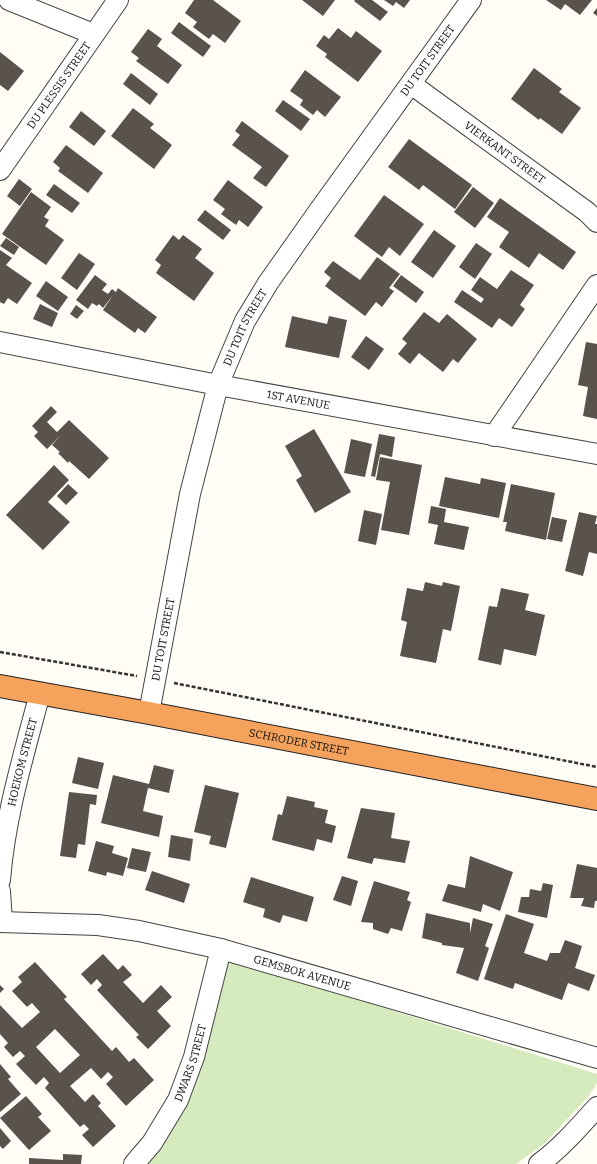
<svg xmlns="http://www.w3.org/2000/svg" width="597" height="1164" viewBox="0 0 597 1164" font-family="Bitter,serif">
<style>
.green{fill:#d5ebbd}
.building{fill:#5a524d;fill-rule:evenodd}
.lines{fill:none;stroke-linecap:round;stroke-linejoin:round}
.street-casing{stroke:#444;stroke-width:22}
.highway-casing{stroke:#222;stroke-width:24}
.path{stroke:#333;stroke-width:2.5;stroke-dasharray:4 2;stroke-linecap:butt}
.street{stroke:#fff;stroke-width:20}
.highway{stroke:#f5a25d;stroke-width:22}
.labels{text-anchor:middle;stroke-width:4;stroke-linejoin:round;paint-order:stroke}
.street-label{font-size:11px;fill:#111;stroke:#fff}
</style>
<rect width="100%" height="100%" fill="#fffdf5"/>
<!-- green -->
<polygon class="green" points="230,960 597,1074 597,1083 588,1097 544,1144 516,1164 140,1164 191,1089"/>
<!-- building -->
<g class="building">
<polygon points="194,0 213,0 241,21 225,43 213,34 209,39 193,27 197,22 185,13"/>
<polygon points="302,0 335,0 323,16"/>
<polygon points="355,0 372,0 388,12 380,21 354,1"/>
<polygon points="384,0 410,0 404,8 396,2 393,6"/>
<polygon points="546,0 592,0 580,15 565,4 561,10"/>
<polygon points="597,8 597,16 593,13"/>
<polygon points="179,22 211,46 203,57 171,33"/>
<polygon points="338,28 351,38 356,31 382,51 358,82 325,57 327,54 316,46 324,35 329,39"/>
<polygon points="148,29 162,39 157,46 182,65 168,84 136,61 139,58 131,52"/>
<polygon points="0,52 24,71 8,91 0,85"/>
<polygon points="534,68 562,89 559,92 581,108 562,134 540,118 539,120 511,99"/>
<polygon points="305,70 341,97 325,117 317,110 313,115 300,105 303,100 290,91"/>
<polygon points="131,73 158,94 150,105 123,84"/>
<polygon points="283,100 310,119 301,131 275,111"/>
<polygon points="133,108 154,124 150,128 172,145 154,169 111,136"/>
<polygon points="81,111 106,131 94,146 69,127"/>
<polygon points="242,121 289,156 266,187 253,178 262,167 232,145 240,135 235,131"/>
<polygon points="409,139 472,185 455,209 423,185 419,190 388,167"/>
<polygon points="66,145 103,173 88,193 58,171 60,168 53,162"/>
<polygon points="19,179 32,189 20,206 7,196"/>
<polygon points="228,180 263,207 248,227 239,220 236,225 221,214 225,209 213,200"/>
<polygon points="54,184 80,203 72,213 46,195"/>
<polygon points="473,187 494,203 475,228 454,212"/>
<polygon points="31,192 51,207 44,217 49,220 45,226 64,240 46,265 2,234"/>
<polygon points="384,195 424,224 400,256 389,247 382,257 354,236"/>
<polygon points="500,198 576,252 563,270 539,253 529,268 499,247 509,232 487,217"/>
<polygon points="205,210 231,230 223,240 197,220"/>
<polygon points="434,230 456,246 433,278 411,262"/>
<polygon points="173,235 179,240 183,235 202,249 195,258 214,273 194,301 156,273 161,265 155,260"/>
<polygon points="6,238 19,247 14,255 0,246"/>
<polygon points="476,243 492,254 475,279 459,267"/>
<polygon points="0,250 12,258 6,265 32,283 17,304 8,298 4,304 0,302"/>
<polygon points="79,253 95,264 77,290 61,278"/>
<polygon points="377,257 400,274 389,288 394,291 382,307 376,302 365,316 325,286 331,278 324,272 333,261 360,280"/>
<polygon points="511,270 534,285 520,305 525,309 512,327 499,318 492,328 454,302 462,290 481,303 484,299 471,290 480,277 497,289"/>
<polygon points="95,275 107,284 102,290 108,294 112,289 116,292 118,288 157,317 145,333 138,328 135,333 103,310 113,295 103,308 99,304 97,306 92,303 88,309 76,300"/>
<polygon points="401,275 424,292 416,303 393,286"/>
<polygon points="46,281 68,297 58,311 36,296"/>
<polygon points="40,304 58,313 52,327 33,319"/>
<polygon points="76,305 84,311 77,319 70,314"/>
<polygon points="424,312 439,323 447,314 477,339 458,363 453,359 443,372 419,353 410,364 398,354 407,343 402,339"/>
<polygon points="292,316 327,324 329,316 347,320 339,358 285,347"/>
<polygon points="366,336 384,349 369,370 351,357"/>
<polygon points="586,342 597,344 597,419 583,416 588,387 578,385"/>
<polygon points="51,406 57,412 47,422 57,432 69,420 109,458 89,479 69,461 68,463 58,453 60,452 52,445 61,435 47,449 34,436 38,432 32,426"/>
<polygon points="314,429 351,492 315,513 296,480 302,476 285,446"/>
<polygon points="379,434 395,437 392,457 380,454 375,477 371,476"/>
<polygon points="351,439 372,444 365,477 344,473"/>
<polygon points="380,457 422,465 409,535 381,530 390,482 376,480"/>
<polygon points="54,465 69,480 48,502 70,522 43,550 6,515"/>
<polygon points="445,477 480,484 481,478 506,483 499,518 439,506"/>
<polygon points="68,484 78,493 66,505 57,496"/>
<polygon points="511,484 555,493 546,540 505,531 507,522 503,522"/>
<polygon points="431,506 446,509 444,522 469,527 464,550 434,544 438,525 428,523"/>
<polygon points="364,510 382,514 376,545 358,541"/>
<polygon points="579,512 597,516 595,524 597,524 597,554 589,552 583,576 565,571"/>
<polygon points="552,517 567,520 562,542 547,539"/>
<polygon points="425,582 442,586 443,582 460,586 451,631 443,629 436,663 400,656 407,622 401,620 407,588 423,591"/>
<polygon points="501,588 529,594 525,610 545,615 536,656 504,649 501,665 478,660 489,606 497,607"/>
<polygon points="78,757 104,763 98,789 72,783"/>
<polygon points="154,765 174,770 169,793 148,788 143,811 163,816 159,837 101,823 113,775 149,784"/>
<polygon points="205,785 239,793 226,848 209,844 211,836 194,832"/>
<polygon points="69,792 97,795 96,805 90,804 85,845 78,844 76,858 60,856"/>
<polygon points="287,796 315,802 314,807 328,810 325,823 336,826 332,843 317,839 314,851 272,840 278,814 282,815"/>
<polygon points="361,808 395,813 391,838 410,841 405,863 374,858 372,864 347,858"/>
<polygon points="171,835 193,839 190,861 168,857"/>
<polygon points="96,841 114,846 112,853 128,858 123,876 107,872 106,876 88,871"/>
<polygon points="132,848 151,852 146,872 127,868"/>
<polygon points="470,856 513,872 500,911 483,904 481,912 442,901 448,884 465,888"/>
<polygon points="577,864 597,868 597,901 595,901 594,908 581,906 584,898 570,898"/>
<polygon points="152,871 190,884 184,903 145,890"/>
<polygon points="342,876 358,881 351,906 333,900"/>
<polygon points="251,877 314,897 307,922 283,915 280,923 263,917 265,909 243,902"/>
<polygon points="374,881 410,892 407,900 411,902 402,931 391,928 388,934 373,929 373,923 361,922"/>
<polygon points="543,883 553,885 547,918 518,912 521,897 529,897 530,889 541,891"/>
<polygon points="426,913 470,923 470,933 473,918 493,924 485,946 489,948 478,981 456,973 464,948 442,945 442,943 422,938"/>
<polygon points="506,914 534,924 524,953 547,961 550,953 560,953 565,940 582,946 575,968 595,975 589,991 568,983 562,1000 515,983 513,989 484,979"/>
<polygon points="103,954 118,970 123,965 132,975 123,982 143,1003 161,985 172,997 157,1011 171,1026 148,1049 136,1037 139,1035 97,990 102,985 97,979 91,985 81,974"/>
<path d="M35,962L67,997L64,999L112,1051L116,1047L129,1062L134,1058L154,1080L126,1106L106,1084L113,1077L108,1072L101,1079L91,1068L70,1086L85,1102L93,1094L101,1103L98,1106L116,1126L93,1147L82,1135L89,1129L84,1124L80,1127L45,1088L49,1083L44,1077L36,1085L16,1064L25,1056L20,1051L13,1057L4,1047L8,1043L0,1034V1005L22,1028L40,1012L32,1003L27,1007L12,991L22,982L18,977ZM55,1029L80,1055L60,1073L36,1047Z"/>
<polygon points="0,985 4,989 0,993"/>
<polygon points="0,1064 11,1077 8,1079 21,1094 0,1112"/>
<polygon points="26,1096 42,1114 38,1117 51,1131 29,1150 0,1118"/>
<polygon points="0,1128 11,1141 3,1149 0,1146"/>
<polygon points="63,1154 82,1155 81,1164 29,1164 29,1158 63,1160"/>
</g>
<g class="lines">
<defs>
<g id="street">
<polyline points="9,0 93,34"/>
<path id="s1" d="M411,84L587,212L597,222"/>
<path id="s2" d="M0,170L118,0"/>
<path id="s3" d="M0,342L218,385L597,454"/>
<polyline points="494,436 597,285"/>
<path id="s4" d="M149,713L190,494L218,385L245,321L268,283L318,212L471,0"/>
<path id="s5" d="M0,880C5,816 24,754 40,693"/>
<polyline points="0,891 2,922"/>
<path id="s6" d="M0,922L98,925L139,931L221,949L597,1058"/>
<path id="s7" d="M134,1164L152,1143L178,1100L194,1057L221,949"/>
<path d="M539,1164C561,1148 579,1127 597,1107"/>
</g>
<g id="highway">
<path id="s8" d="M0,686L149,713L597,799"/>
</g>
</defs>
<!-- street casing -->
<use href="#street" class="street-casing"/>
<!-- highway casing -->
<use href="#highway" class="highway-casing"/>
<!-- path -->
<g class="path">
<polyline points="0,652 137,676"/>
<polyline points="174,683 597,767"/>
</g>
<!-- street -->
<use href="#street" class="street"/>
<!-- highway -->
<use href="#highway" class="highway"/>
</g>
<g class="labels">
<!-- street labels -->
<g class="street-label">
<text dy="4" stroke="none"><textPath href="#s4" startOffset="723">DU TOIT STREET</textPath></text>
<text dy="4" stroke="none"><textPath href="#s2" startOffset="103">DU PLESSIS STREET</textPath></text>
<text dy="4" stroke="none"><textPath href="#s1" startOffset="116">VIERKANT STREET</textPath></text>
<text dy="4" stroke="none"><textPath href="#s4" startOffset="399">DU TOIT STREET</textPath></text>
<text dy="4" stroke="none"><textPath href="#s3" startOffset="304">1ST AVENUE</textPath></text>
<text dy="4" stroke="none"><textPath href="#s4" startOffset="75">DU TOIT STREET</textPath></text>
<text dy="4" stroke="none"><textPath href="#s8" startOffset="304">SCHRODER STREET</textPath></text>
<text dy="4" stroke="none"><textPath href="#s5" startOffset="120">HOEKOM STREET</textPath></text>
<text dy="4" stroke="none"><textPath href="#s6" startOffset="308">GEMSBOK AVENUE</textPath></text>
<text dy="4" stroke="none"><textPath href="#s7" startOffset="117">DWARS STREET</textPath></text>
</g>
</g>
</svg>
